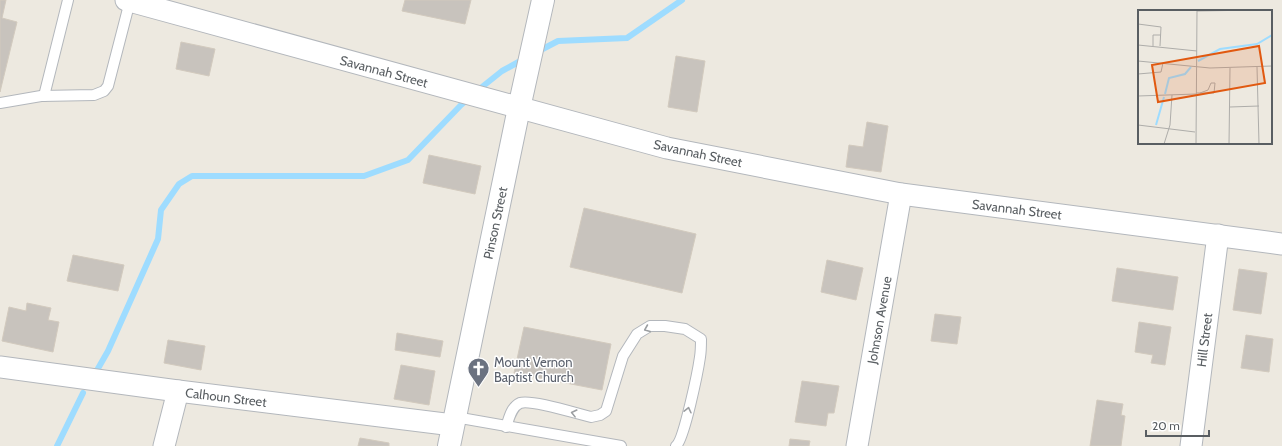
<svg xmlns="http://www.w3.org/2000/svg" width="1282" height="446" viewBox="0 0 1282 446" font-family="Cabin,sans-serif">
<style>
.lines{fill:none;stroke-linecap:round;stroke-linejoin:round}
.stream{stroke:#9edcff;stroke-width:6}
.building{fill:#c8c3bd;stroke:#d2cabe}
.service-casing{stroke:#b3b7bc;stroke-width:12}
.minor-casing{stroke:#b3b7bc;stroke-width:23}
.tertiary-casing{stroke:#b3b7bc;stroke-width:24}
.service{stroke:#fff;stroke-width:10}
.minor{stroke:#fff;stroke-width:21}
.tertiary{stroke:#fff;stroke-width:22}
.oneway{stroke:#9b9ea1}
.labels{text-anchor:middle;stroke-width:3;stroke-linejoin:round;paint-order:stroke}
.street-label{font-size:13px;fill:#595e62;stroke:#fff}
.worship-label{font-size:13px;fill:#5b616d;stroke:#fff;text-anchor:start}
.inset-river{fill:none;stroke:#9edcff;stroke-width:2}
.inset-road{fill:none;stroke:#aeadaa;stroke-width:1}
.view{fill:#e15910;fill-opacity:0.15;stroke:#e15910;stroke-width:2}
.inset-edge{fill:none;stroke:#595e62;stroke-width:2}
</style>
<rect width="100%" height="100%" fill="#ede9e0"/>
<g class="lines">
<!-- stream -->
<g class="stream">
<polyline points="537,52 558,41 627,38 682,0"/>
<polyline points="477,91 502,71 524,59"/>
<polyline points="96,372 108,351 158,239 161,210 179,184 192,176 364,176 408,160 461,105 469,98"/>
<polyline points="57,446 83,393"/>
</g>
</g>
<!-- building -->
<g class="building">
<polygon points="0,0 6,0 2,18 17,22 0,92"/>
<polygon points="405,0 471,0 465,24 402,11"/>
<polygon points="181,42 215,49 209,76 176,69"/>
<polygon points="676,56 705,61 697,112 668,107"/>
<polygon points="867,122 888,126 881,172 846,167 849,145 863,147"/>
<polygon points="429,155 481,166 475,194 423,183"/>
<polygon points="584,208 696,234 682,293 570,267"/>
<polygon points="73,255 124,265 118,291 67,281"/>
<polygon points="827,260 863,268 856,300 821,292"/>
<polygon points="1117,268 1178,277 1173,310 1112,301"/>
<polygon points="1239,269 1267,273 1261,314 1233,310"/>
<polygon points="27,303 51,308 48,320 59,322 53,352 2,341 9,307 26,311"/>
<polygon points="935,314 961,317 957,344 931,341"/>
<polygon points="1139,322 1171,327 1165,365 1151,363 1153,355 1135,352"/>
<polygon points="524,327 611,344 602,390 514,373"/>
<polygon points="397,333 443,341 440,357 395,350"/>
<polygon points="1246,335 1273,339 1269,372 1241,368"/>
<polygon points="168,340 205,346 201,370 164,363"/>
<polygon points="401,365 435,371 429,405 394,399"/>
<polygon points="802,381 839,386 834,413 828,413 826,426 795,422"/>
<polygon points="1097,400 1123,404 1121,415 1125,416 1121,446 1090,446"/>
<polygon points="360,438 389,443 389,446 358,446"/>
<polygon points="790,439 810,441 809,446 789,446"/>
</g>
<g class="lines">
<defs>
<g id="service">
<polyline points="44,96 68,0"/>
<polyline points="0,103 41,96 94,95 104,91 108,86 130,1"/>
<polyline points="455,417 621,446"/>
<path d="M506,427C509,419 511,407 520,403C531,399 578,414 591,417L600,415L606,411L623,356L637,334L650,326H665L685,329L701,339C701,345 701,351 700,357C698,371 684,440 676,446"/>
</g>
<g id="minor">
<polyline points="126,0 667,148 901,194 1282,244"/>
<polyline points="0,367 178,391 453,425"/>
<polyline points="164,446 178,391"/>
<polyline points="857,446 901,194"/>
<polyline points="1191,446 1218,235"/>
</g>
<polyline id="tertiary" points="449,446 519,108 543,0"/>
</defs>
<!-- service casing -->
<use href="#service" class="service-casing"/>
<!-- minor casing -->
<use href="#minor" class="minor-casing"/>
<!-- tertiary casing -->
<use href="#tertiary" class="tertiary-casing"/>
<!-- service -->
<use href="#service" class="service"/>
<!-- minor -->
<use href="#minor" class="minor"/>
<!-- tertiary -->
<use href="#tertiary" class="tertiary"/>
</g>
<!-- one-way arrows -->
<defs><path id="oneway-chevron" d="M-2-3.5L2.5 0L-2 3.5" fill="none" stroke-width="1.6" stroke-linecap="round" stroke-linejoin="round"/></defs>
<g class="oneway">
<use href="#oneway-chevron" transform="translate(647 329) rotate(157)"/>
<use href="#oneway-chevron" transform="translate(688 410) rotate(-77)"/>
<use href="#oneway-chevron" transform="translate(574 413) rotate(-166)"/>
</g>
<!-- icons -->
<defs>
<symbol id="church-pin" viewBox="-11 -11 22 30"><path d="M0 17L-7.5 6A9.5 9.5 0 1 1 7.5 6Z" fill="#6b7280" stroke="#fff"/><path d="M-1.2-6h2.4v3.5h3.3v2.4h-3.3V6h-2.4V-.1h-3.3v-2.4h3.3Z" fill="#fff"/></symbol>
</defs>
<g fill-rule="evenodd">
<use href="#church-pin" x="466" y="356" width="25" height="34"/>
</g>
<g class="labels">
<!-- street labels -->
<g class="street-label">
<text transform="translate(384 71) rotate(15)" y="5">Savannah Street</text>
<text transform="translate(698 153) rotate(12)" y="5">Savannah Street</text>
<text transform="translate(1017 209) rotate(7)" y="5">Savannah Street</text>
<text transform="translate(495 223) rotate(-78)" y="5">Pinson Street</text>
<text transform="translate(879 320) rotate(-80)" y="5">Johnson Avenue</text>
<text transform="translate(1204 340) rotate(-83)" y="5">Hill Street</text>
<text transform="translate(226 397) rotate(7)" y="5">Calhoun Street</text>
</g>
<!-- worship labels -->
<g class="worship-label">
<text x="494" y="367">Mount Vernon<tspan x="494" dy="15">Baptist Church</tspan></text>
</g>
</g>
<!-- overview -->
<g transform="translate(1138 10)">
<rect width="134" height="134" fill="#ede9e0"/>
<path class="inset-river" d="M60,51L82,39L119,34L134,25M27,84L31,68L47,64L53,57M18,115L26,87"/>
<path class="inset-road" d="M59,1L119,0M0,14L23,17L22,36M0,35L59,41M15,36V25H23M0,51L72,58L134,56M119,57L121,134M0,64L23,62L25,53M58,83H76L77,73H73L70,80L62,83M0,86L58,84M92,97L121,96M0,115L57,122M26,134L32,115L34,85M58,134L59,0M91,134L92,58M103,134H131"/>
<path class="view" d="M121,36L127,73L20,92L14,55Z"/>
<rect width="134" height="134" class="inset-edge"/>
</g>
<!-- scale -->
<path d="M1146 430v6h63v-6" fill="none" stroke="#595e62" stroke-width="2"/>
<text x="1152" y="430" font-size="12" fill="#595e62" stroke="#ffffff" stroke-width="3" paint-order="stroke">20 m</text>
</svg>
